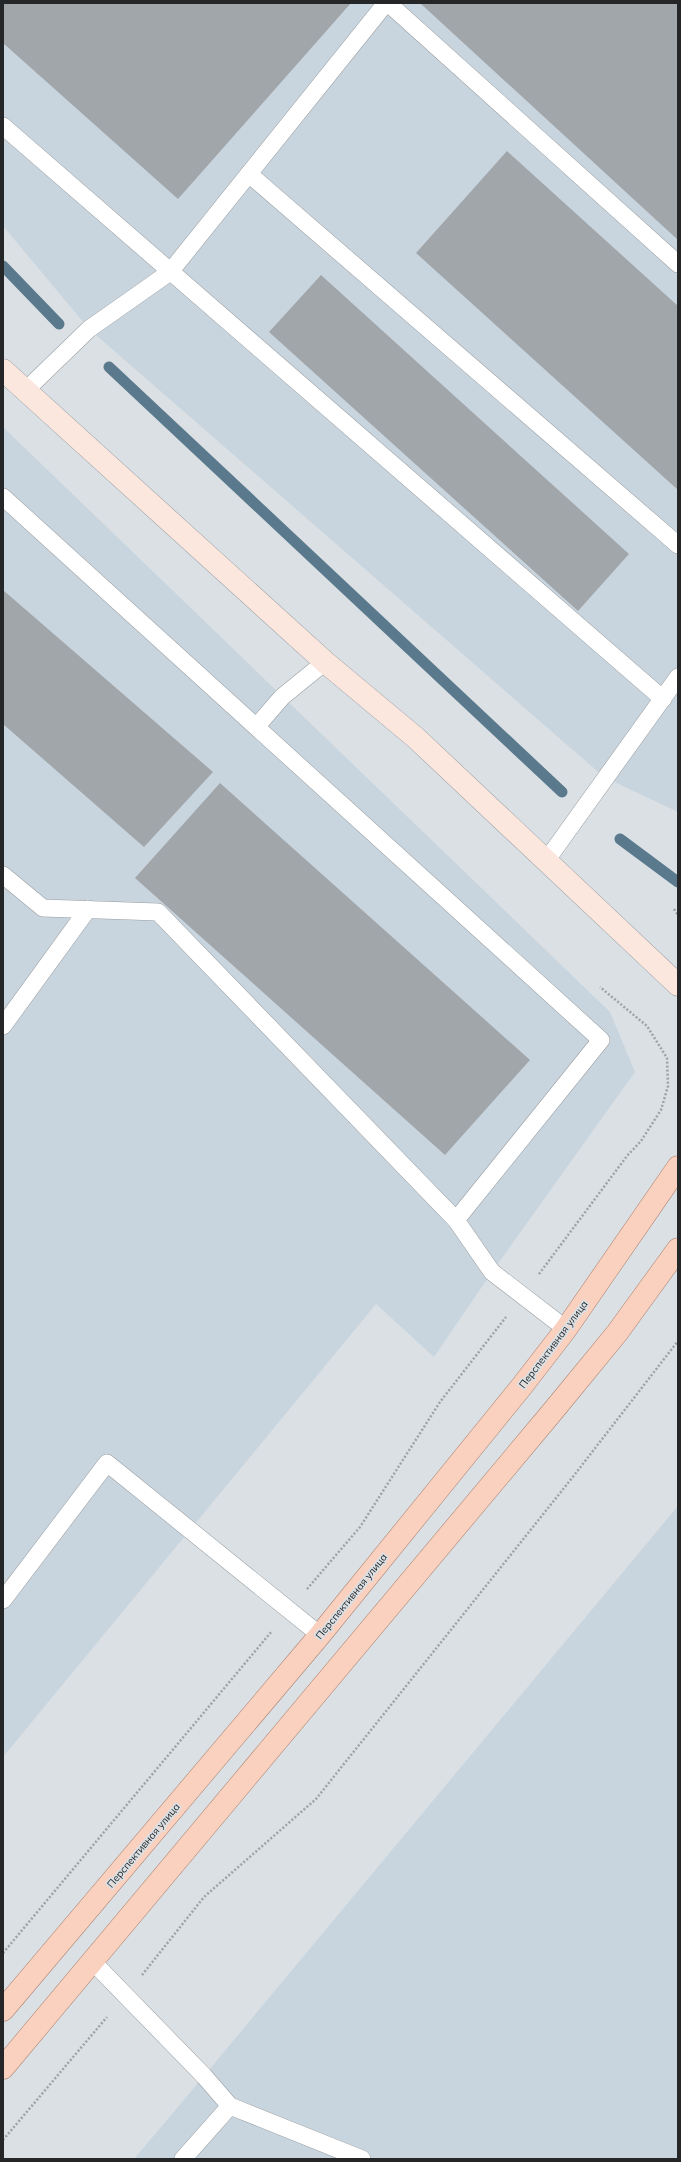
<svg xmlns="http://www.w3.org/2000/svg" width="681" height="2162" viewBox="0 0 681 2162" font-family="Mulish,sans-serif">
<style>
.built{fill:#c9d5de}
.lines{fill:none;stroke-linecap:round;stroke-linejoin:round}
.stream{stroke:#5a798c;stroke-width:11}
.building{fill:#a1a6aa}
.service-casing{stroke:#999ea2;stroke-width:18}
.secondary-casing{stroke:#999ea2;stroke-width:23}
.primary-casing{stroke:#ac806e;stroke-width:23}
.path{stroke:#9da2a5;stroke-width:2.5;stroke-dasharray:2 2;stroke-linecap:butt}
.service{stroke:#fff;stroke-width:17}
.secondary{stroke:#fce7df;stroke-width:22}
.primary{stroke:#fad0bf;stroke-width:22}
.labels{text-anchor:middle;stroke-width:3.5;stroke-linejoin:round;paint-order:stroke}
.street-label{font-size:10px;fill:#242628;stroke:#dae0e4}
</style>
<rect width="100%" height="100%" fill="#dae0e4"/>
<!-- built -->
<g class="built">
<polygon points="3,3 678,3 678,812 604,777 89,329 3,226"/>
<polygon points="3,427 610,1012 635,1072 492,1272 434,1357 376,1304 3,1757"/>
<polygon points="678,1506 678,2159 134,2159 204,2076"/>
</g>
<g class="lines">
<!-- stream -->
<g class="stream">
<polyline points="3,266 59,324"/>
<polyline points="109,367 562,792"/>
<polyline points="620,839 678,882"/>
</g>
</g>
<!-- building -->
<g class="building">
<polygon points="4,3 351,3 178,199 3,43"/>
<polygon points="420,3 678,3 678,240"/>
<polygon points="507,151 678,306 678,490 416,253"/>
<polygon points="321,275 629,554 578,611 269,332"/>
<polygon points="3,590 213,772 144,847 3,724"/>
<polygon points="220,783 530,1060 445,1155 135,878"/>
</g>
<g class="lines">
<defs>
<g id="service">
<polyline points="388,3 678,264"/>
<polyline points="3,126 663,699"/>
<polyline points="249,174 678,545"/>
<polyline points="26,390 89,329 170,272 386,3"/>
<polyline points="3,497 601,1040 456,1220 492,1272 566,1329"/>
<polyline points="257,726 282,697 325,662"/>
<polyline points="546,861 678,677"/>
<polyline points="3,875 43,908 158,912 456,1220"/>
<polyline points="3,1026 88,909"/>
<polyline points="3,1600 107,1463 320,1635"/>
<polyline points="93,1962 204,2076 230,2106 362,2159"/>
<polyline points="183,2159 230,2106"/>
</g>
<polyline id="secondary" points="3,370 325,662 416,738 678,985"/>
<g id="primary">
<polyline points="3,2010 320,1635 522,1386 566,1329 678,1167"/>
<polyline points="3,2068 553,1411 617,1333 678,1249"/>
</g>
</defs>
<!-- service casing -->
<use href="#service" class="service-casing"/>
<!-- secondary casing -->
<use href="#secondary" class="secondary-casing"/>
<!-- primary casing -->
<use href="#primary" class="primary-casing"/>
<!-- path -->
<g class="path">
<polyline points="674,909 678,915"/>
<polyline points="539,1274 627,1156 641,1141 661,1110 668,1086 667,1058 647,1026 600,987"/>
<polyline points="307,1589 360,1527 440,1402 506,1317"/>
<polyline points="3,1953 272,1631"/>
<polyline points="142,1975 204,1897 316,1799 572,1478 678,1341"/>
<polyline points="3,2140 107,2017"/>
</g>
<!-- service -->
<use href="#service" class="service"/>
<!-- secondary -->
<use href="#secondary" class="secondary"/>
<!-- primary -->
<use href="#primary" class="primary"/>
</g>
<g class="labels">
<!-- street labels -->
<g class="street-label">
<text transform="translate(553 1344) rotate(-53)" y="4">Перспективная улица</text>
<text transform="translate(351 1596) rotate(-51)" y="4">Перспективная улица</text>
<text transform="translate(143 1845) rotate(-50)" y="4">Перспективная улица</text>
</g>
</g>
<!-- border -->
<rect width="681" height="2162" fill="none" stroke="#242628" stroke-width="8"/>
</svg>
